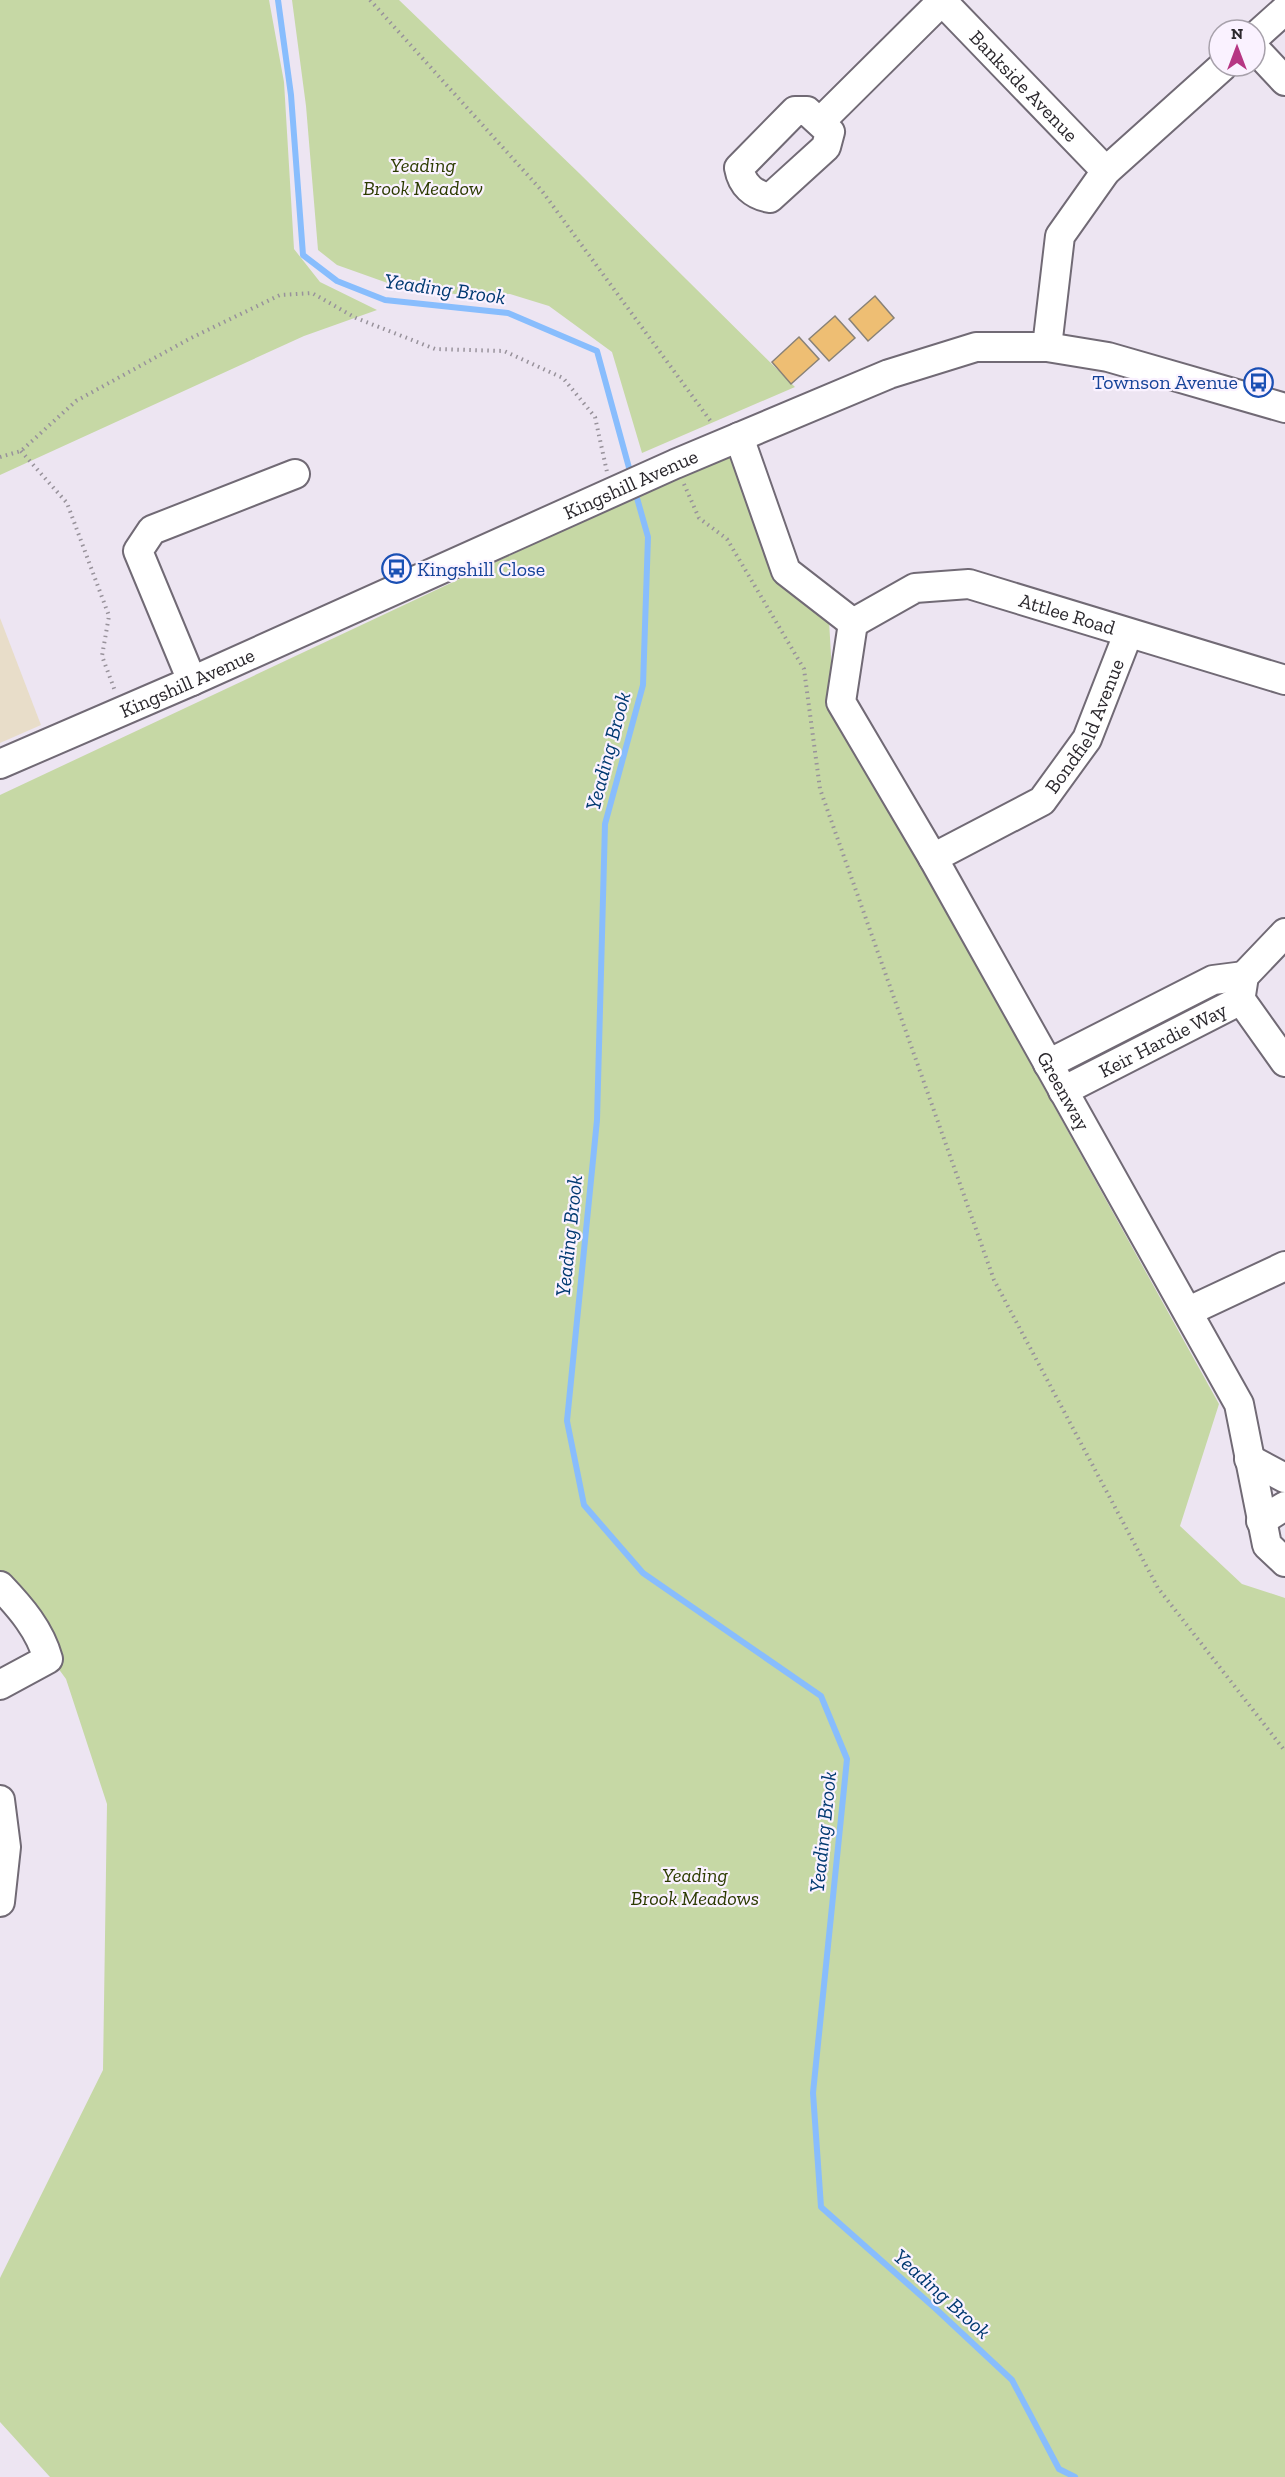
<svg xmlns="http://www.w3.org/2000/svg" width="1285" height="2477" viewBox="0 0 1285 2477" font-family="'Zilla Slab',serif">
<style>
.commercial{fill:#e8ddc9}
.green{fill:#c6d8a5}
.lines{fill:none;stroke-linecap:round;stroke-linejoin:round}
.stream{stroke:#88bdfd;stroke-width:6}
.building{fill:#eebe73;stroke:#898277;stroke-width:1.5}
.minor-casing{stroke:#716a75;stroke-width:32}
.path{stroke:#98929b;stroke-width:4;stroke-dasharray:1.5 4.5;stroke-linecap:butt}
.minor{stroke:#fff;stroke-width:28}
.labels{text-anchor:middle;stroke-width:4.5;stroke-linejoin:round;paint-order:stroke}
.street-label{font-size:20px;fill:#2b282d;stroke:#faf2ff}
.park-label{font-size:20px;font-style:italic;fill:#2c3b00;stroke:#faf2ff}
.transit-label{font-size:20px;fill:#164399;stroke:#faf2ff;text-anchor:end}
.water-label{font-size:21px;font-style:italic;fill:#013971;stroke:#faf2ff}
</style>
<rect width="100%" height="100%" fill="#ede5f2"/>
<!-- commercial -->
<polygon class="commercial" points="0,618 41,725 0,743"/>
<!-- green -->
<g class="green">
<polygon points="0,0 269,0 284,82 294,249 320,282 377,310 304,336 0,475"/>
<polygon points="292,0 399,0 579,173 795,387 642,453 612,352 549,306 510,294 455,294 396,286 337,265 318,250 306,106"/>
<polygon points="734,450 773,579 829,620 834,709 1219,1404 1180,1526 1242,1584 1285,1598 1285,2477 50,2477 0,2422 0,2278 103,2070 107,1804 66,1679 0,1589 0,795"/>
</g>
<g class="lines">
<!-- stream -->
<g class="stream">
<polyline points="278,0 291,95 303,255 337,281 385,300 508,313 597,351 631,475"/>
<polyline points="635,491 648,537 643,685 605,824 597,1120 567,1421 584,1505 643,1573 821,1696 847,1759 813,2093 821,2207 936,2309 1012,2380 1059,2469 1075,2477"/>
</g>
</g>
<!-- building -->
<g class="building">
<polygon points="875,296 894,318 868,341 849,319"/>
<polygon points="835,316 855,338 829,361 809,339"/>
<polygon points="799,337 819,359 791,384 772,362"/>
</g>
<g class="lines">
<defs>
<g id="minor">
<path id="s1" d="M942,1L1106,171"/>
<polyline points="1255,37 1285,10"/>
<polyline points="1255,49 1285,81"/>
<path d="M795,111H807L830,132L826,147L770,198C753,195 742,185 739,168Z"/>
<polyline points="820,122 943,0"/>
<polyline points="1047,347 1060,236 1106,171 1223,66"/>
<polyline points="739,437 786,571 853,623"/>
<path id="s2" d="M853,623L841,702L933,858L1239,1404L1267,1545L1285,1562"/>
<path id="s3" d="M853,623L915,588L969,584L1285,680"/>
<polyline points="192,681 138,551 152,530 295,474"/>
<path id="s4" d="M0,764L192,681L675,464L889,374L976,347H1047L1108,357L1285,408"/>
<path id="s5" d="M933,858L1042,801L1087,739L1128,634"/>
<polyline points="1241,995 1244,976 1285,933"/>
<polyline points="1241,1000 1285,1062"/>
<polyline points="1048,1064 1213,980 1244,976"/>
<path id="s6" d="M1063,1091L1241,1000"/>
<polyline points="1189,1311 1285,1266"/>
<polyline points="1249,1459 1285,1478"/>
<polyline points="1261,1521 1285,1506"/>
<path d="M0,1586C21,1608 40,1630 48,1659L0,1685"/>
<polyline points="0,1800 6,1847 0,1902"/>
</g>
</defs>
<!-- minor casing -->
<use href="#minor" class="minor-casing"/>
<!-- path -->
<g class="path">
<polyline points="370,0 542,191 712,423"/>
<polyline points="21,451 67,503 109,616 102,656 115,691"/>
<polyline points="0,457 21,451 76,401 191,338 280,295 312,293 356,318 435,349 504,351 563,378 595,417 607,472"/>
<polyline points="684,484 699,518 727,539 804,669 820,789 994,1280 1158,1588 1285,1751"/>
</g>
<!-- minor -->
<use href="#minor" class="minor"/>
</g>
<!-- icons -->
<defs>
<symbol id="bus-ring" viewBox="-11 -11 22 22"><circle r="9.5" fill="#faf2ff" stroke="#1a4fb4" stroke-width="1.5"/><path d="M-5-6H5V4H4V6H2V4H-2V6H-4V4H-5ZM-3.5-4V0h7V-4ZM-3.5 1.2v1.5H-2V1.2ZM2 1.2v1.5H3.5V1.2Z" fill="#1a4fb4"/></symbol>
</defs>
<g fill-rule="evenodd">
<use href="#bus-ring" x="1242" y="366" width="33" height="33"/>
<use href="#bus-ring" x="380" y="552" width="33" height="33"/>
</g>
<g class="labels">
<!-- street labels -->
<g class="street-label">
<text dy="7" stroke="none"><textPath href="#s1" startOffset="118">Bankside Avenue</textPath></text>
<text dy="7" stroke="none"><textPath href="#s4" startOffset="690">Kingshill Avenue</textPath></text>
<text dy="7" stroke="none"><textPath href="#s3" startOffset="228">Attlee Road</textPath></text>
<text dy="7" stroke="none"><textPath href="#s4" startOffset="204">Kingshill Avenue</textPath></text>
<text dy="7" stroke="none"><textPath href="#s5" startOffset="210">Bondfield Avenue</textPath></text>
<text dy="7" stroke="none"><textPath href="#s6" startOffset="112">Keir Hardie Way</textPath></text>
<text dy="7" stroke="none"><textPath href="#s2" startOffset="528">Greenway</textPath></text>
</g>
<!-- park labels -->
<g class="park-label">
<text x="423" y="172">Yeading<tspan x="423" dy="23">Brook Meadow</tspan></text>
<text x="695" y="1882">Yeading<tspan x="695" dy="23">Brook Meadows</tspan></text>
</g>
<!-- transit labels -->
<g class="transit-label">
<text x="1238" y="389">Townson Avenue</text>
<text x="417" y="576" text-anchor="start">Kingshill Close</text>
</g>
<!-- water labels -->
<g class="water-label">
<text transform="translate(445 289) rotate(8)" y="7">Yeading Brook</text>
<text transform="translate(608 751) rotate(-75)" y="7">Yeading Brook</text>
<text transform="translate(569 1236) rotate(-84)" y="7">Yeading Brook</text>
<text transform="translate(823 1832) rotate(-84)" y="7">Yeading Brook</text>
<text transform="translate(942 2294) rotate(42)" y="7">Yeading Brook</text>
</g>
</g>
<!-- north arrow -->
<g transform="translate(1237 48)"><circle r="28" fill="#faf2ff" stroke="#a7a1ab" stroke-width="1.5"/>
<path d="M0-4.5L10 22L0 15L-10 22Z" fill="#b63683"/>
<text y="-9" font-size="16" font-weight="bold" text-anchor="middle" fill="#2b282d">N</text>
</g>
</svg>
